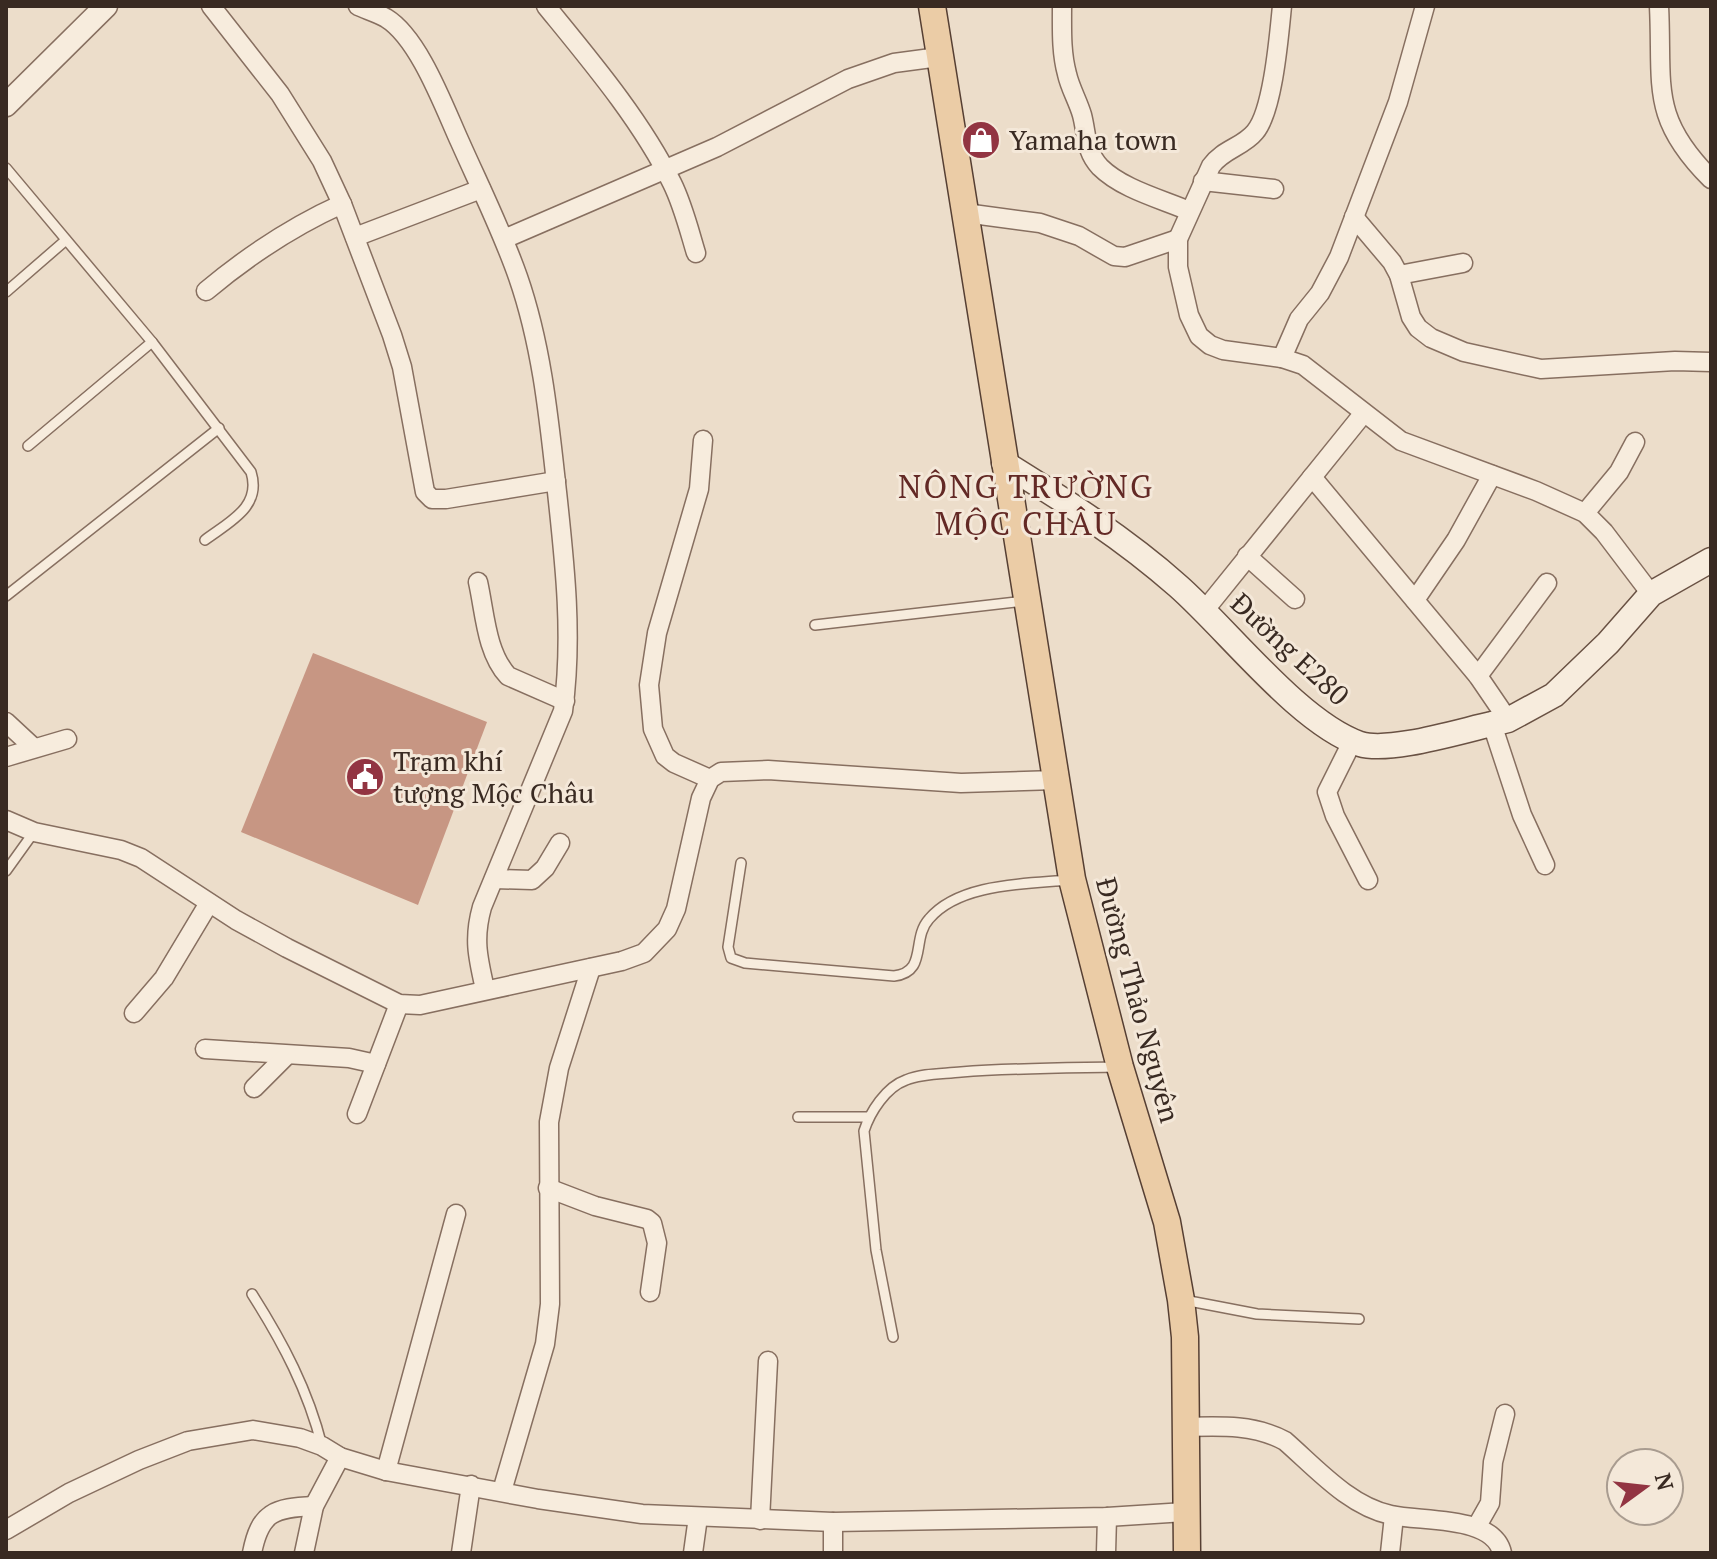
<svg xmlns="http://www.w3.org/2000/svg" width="1717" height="1559" viewBox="0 0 1717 1559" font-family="'PT Serif',serif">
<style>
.building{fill:#c79683}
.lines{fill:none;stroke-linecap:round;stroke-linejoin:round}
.service-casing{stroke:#876f60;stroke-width:12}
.minor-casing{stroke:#876f60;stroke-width:21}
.tertiary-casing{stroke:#876f60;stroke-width:25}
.secondary-casing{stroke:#695143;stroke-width:27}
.primary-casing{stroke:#563f33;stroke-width:29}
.service{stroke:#f7ecdd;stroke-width:9}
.minor{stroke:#f7ecdd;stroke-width:18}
.tertiary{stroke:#f7ecdd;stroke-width:22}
.secondary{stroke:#f7ecdd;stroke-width:24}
.primary{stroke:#ebcca6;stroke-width:26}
.labels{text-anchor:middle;stroke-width:6;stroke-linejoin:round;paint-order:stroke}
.poi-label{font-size:28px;fill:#392a22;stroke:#f4e8d9;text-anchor:start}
.street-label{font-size:28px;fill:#392a22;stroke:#f4e8d9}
.quarter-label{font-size:32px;letter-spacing:2px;fill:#632925;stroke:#f4e8d9}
</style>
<rect width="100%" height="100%" fill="#ecddca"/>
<!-- building -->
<polygon class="building" points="313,653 487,722 418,905 241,832"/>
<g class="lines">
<defs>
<g id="service">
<path d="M6,168L152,342L251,472C262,507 229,522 205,540"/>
<polyline points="6,292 66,240"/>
<polyline points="28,446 152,342"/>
<polyline points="6,596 219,428"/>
<polyline points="815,625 1025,601"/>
<path d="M741,863L728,947L731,958L745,963L894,976C928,972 911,939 929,919C959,883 1026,884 1069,880"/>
<polyline points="6,871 34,832"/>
<polyline points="798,1117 868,1117"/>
<path d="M252,1294C283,1343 308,1390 322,1446"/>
<polyline points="1184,1300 1257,1314 1359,1319"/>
<path d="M893,1337L876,1250L864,1131C870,1112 886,1087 906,1080C923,1073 943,1074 961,1072C1013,1068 1065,1068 1117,1067"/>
</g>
<g id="minor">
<polyline points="211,6 280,94 322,161 342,204 392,335 402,367 425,492 432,499 446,499 556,481"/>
<path d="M358,6C367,10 377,13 386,18C419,38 444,107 460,142C480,187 502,231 518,277C542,346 549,419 557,492C565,565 573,638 563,711L482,907C473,939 478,958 485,989"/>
<path d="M546,6C590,60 641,120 672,183C683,205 689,230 696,253"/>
<path d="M1062,6C1062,29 1061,52 1067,74C1070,88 1078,101 1082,115C1087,134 1085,151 1100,167C1122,189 1161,199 1189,211"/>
<path d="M1282,6C1279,36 1273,111 1255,132C1243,147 1223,149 1211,166L1178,239V267L1189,315L1199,336L1210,345L1223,350L1282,358L1303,365L1401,441L1536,491L1585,513L1604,532L1651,594"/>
<path d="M1659,6C1663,86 1649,117 1711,179"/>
<polyline points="1203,181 1274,189"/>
<polyline points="965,213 1040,223 1079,236 1114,256 1125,257 1178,239"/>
<polyline points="1354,217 1392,262 1399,275 1411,317 1418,328 1431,338 1464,352 1541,369 1675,361 1711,362"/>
<polyline points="355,237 481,189"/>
<polyline points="504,239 717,147 848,79 894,63 939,57"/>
<polyline points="1399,275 1463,263"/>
<path d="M206,291C249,255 291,227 342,204"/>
<polyline points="1282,358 1299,319 1320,293 1339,257 1398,102 1425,6"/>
<polyline points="703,440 699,489 657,633 649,685 653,729 665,756 674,763 710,779"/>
<polyline points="1312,477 1478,676 1508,720"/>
<polyline points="1585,513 1619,472 1635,442"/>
<polyline points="1247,556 1295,599"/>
<path d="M478,582C485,613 486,652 508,676L565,701"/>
<polyline points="1415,600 1456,540 1492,475"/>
<polyline points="1204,611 1363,414"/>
<polyline points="1478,676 1547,583"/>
<polyline points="6,722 34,748"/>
<polyline points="1492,724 1522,815 1545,865"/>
<polyline points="1353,740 1327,792 1335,816 1368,880"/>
<polyline points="6,757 67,739"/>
<polyline points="6,820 34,832 121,850 141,858 236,920 287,948 399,1004 420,1005 622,961 644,953 667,929 676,909 701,798 710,779 721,772 768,770 961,783 1056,780"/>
<polyline points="494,879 532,880 545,868 560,843"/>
<polyline points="134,1013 164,978 209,903"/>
<polyline points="205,1049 349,1058 376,1064"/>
<polyline points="254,1088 287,1055"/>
<polyline points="357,1114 399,1004"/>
<polyline points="548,1188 595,1206 647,1219 652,1223 657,1243 650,1292"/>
<path d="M1185,1427C1219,1426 1254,1424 1285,1441C1316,1468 1349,1506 1391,1515C1421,1522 1494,1515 1502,1553"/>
<polyline points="386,1471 456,1214"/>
<polyline points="502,1491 545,1344 550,1304 549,1122 559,1068 591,968"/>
<polyline points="760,1520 768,1361"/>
<polyline points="1477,1526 1490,1503 1493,1462 1505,1414"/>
<polyline points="6,1530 69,1493 139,1460 188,1441 253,1430 300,1438 322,1446 340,1457 386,1471 538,1499 642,1514 833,1522 1107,1517 1185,1512"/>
<path d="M252,1553C260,1512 274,1508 314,1506"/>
<polyline points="304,1553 314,1506 340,1457"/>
<polyline points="461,1553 471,1485"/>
<polyline points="693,1553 698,1517"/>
<polyline points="833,1553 833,1522"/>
<polyline points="1106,1553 1107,1517"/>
<polyline points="1390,1553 1394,1516"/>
</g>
<polyline id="tertiary" points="6,105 106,6"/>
<path id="secondary" d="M1004,463C1065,501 1124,538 1178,586C1228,630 1299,723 1360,744C1390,753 1460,731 1492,724L1508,720L1554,695L1608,643L1651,594L1711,560"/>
<polyline id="primary" points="932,6 1072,879 1120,1067 1167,1222 1181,1300 1185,1337 1187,1553"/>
</defs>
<!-- service casing -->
<use href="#service" class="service-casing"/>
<!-- minor casing -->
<use href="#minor" class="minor-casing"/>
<!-- tertiary casing -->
<use href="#tertiary" class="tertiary-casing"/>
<!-- secondary casing -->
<use href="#secondary" class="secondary-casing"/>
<!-- primary casing -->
<use href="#primary" class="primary-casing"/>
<!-- service -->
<use href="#service" class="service"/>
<!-- minor -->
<use href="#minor" class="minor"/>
<!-- tertiary -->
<use href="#tertiary" class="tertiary"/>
<!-- secondary -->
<use href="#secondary" class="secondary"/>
<!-- primary -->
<use href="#primary" class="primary"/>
</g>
<!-- icons -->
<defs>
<symbol id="shop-disc" viewBox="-11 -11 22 22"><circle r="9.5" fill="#923442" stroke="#f4e8d9"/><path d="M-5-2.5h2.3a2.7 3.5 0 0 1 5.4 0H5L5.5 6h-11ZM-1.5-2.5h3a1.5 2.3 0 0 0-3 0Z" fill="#fff"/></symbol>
<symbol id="civic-disc" viewBox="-11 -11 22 22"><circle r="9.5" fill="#923442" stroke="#f4e8d9"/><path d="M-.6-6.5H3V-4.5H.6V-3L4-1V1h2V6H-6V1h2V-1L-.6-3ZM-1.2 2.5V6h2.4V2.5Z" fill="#fff"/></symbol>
</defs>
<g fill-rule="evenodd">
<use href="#shop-disc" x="959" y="118" width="44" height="44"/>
<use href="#civic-disc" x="343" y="755" width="44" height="44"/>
</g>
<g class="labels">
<!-- poi labels -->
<g class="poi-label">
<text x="1009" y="150">Yamaha town</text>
<text x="393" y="771">Trạm khí<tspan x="393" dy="32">tượng Mộc Châu</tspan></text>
</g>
<!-- street labels -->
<g class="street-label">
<text transform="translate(1290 649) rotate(43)" y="10">Đường E280</text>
<text transform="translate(1138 1000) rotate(75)" y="10">Đường Thảo Nguyên</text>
</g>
<!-- quarter labels -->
<g class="quarter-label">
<text x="1026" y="498">NÔNG TRƯỜNG<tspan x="1026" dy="37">MỘC CHÂU</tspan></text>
</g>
</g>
<!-- border -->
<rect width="1717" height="1559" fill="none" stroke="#392a22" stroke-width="16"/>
<!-- north arrow -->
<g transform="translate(1645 1487) rotate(75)"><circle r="38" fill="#f4e8d9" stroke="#a99c90" stroke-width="2"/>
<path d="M0-6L14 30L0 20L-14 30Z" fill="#923442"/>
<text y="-12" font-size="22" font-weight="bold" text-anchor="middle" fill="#392a22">N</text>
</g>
</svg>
